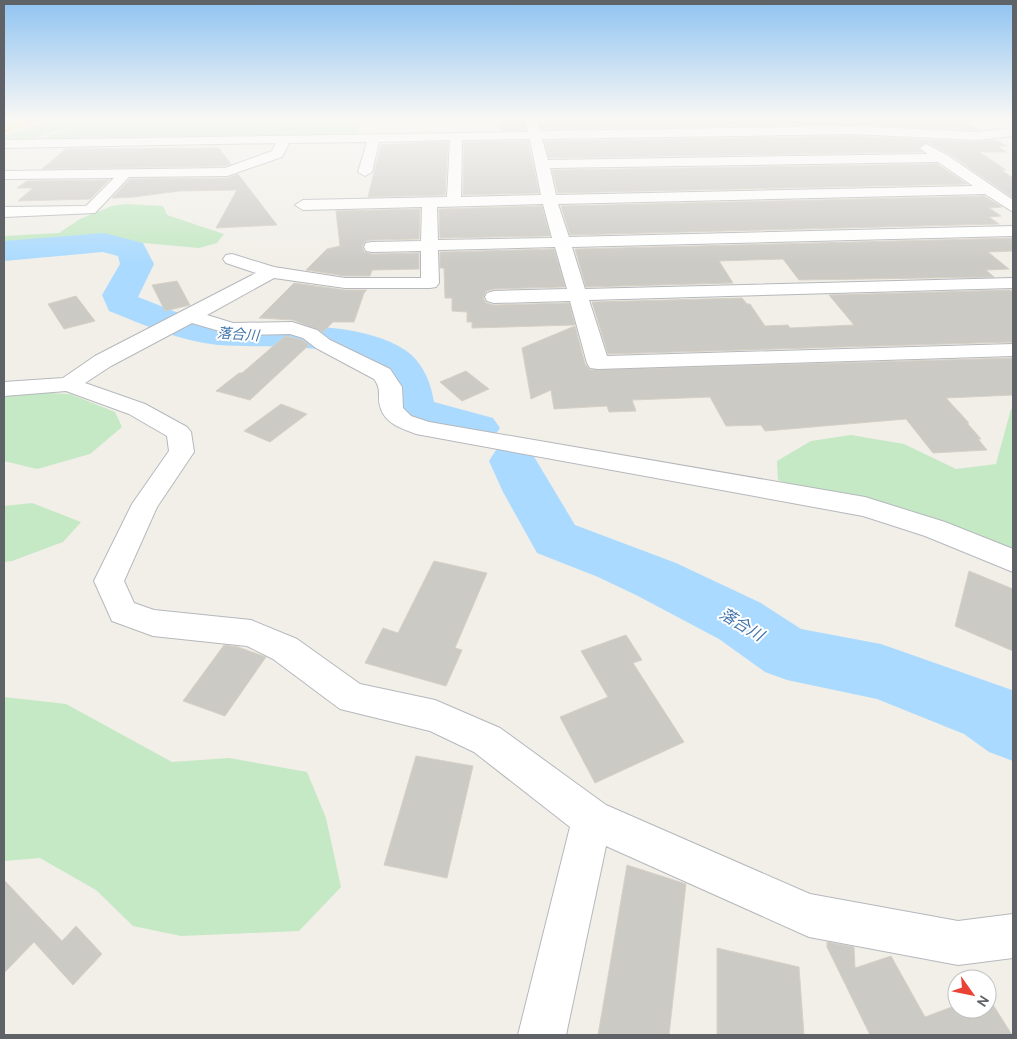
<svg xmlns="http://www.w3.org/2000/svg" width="1017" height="1039" viewBox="0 0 1017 1039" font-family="Cabin,'Noto Sans JP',sans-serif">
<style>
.green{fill:#c5e8c5}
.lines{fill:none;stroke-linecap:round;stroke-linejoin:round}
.river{fill:#aadaff;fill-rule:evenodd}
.building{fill:#cccac5;stroke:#d6d1c6}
.minor-casing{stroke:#b5b8bc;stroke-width:2}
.highway-casing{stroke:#f9ab00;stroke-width:2}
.minor{fill:#fff;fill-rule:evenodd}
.highway{fill:#fde293;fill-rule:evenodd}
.labels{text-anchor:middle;stroke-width:4;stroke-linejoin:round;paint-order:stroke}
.far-water-label{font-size:14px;font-style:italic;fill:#4174aa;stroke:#fff}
.water-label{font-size:16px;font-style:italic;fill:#4174aa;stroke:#fff}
</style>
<rect width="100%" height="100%" fill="#f1efe8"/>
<!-- green -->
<g class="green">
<polygon points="63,118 96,118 29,140 4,138 4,135"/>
<polygon points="102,118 363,118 358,134 41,138"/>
<polygon points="126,204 163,206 167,215 224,234 217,243 199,248 122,241 99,235 47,249 4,250 4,236 59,233 80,219 112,206"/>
<polygon points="26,392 70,394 115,412 122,427 90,454 37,469 4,461 4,395"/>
<polygon points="1011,409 1013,409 1013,553 811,493 778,480 777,461 811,441 851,435 904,444 956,469 996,464"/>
<polygon points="32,503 81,522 63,542 12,561 4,562 4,506"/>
<polygon points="4,697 66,704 172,762 229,758 307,772 326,818 341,887 299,931 181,936 133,926 96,890 40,858 4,861"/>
</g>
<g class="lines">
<!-- river -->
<g class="river">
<path d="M104,233L143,243L154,264L138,297C160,305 183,317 207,320C264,329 355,317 405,350C422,361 431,382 434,402L493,418L500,428L493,438L477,442L403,421C375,406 406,376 359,358C317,343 262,348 218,345C180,341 144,325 109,311L102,295L120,264L118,256L103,252L4,261V241Z"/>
<polygon points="513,445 530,450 575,525 676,563 761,603 801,629 881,644 1012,690 1013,761 989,752 964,734 877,699 787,680 765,672 719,639 636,595 598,577 537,553 503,492 489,461 496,450"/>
</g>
</g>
<!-- building -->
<g class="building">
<polygon points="501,118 522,118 526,130 502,131"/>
<polygon points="538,118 960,118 979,130 852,124 541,129"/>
<polygon points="852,136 977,142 996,140 1007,146 997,146 1006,152 979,152 1006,170 1001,170 1013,178 1013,198 948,153 927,142 918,148 922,152 549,158 544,141"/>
<polygon points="528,141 539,193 463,195 464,142"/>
<polygon points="430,142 448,142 445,195 368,197 381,145"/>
<polygon points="219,148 231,164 225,166 42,169 66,149"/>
<polygon points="937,164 967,184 558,193 552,170"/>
<polygon points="238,174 277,225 216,228 237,190 179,191 134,197 112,198 130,179 227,178"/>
<polygon points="109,180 90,199 18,201 33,188 17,188 27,181"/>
<polygon points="984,196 1002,207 989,208 1001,216 989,217 999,224 570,235 561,206"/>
<polygon points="542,206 550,236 440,238 439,209"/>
<polygon points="420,209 419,239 372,240 366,241 362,246 364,252 372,254 419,253 419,269 372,270 370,276 345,276 306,270 327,249 340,246 336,211"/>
<polygon points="1013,238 1013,251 988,252 1009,269 986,270 994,277 799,280 783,259 719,261 733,283 586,287 575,249"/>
<polygon points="554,249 565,287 494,289 486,291 483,298 486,303 494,305 569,303 575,325 472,328 472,322 467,322 467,312 452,311 452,298 445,298 444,268 440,268 440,252"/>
<polygon points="177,281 190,305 165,311 152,285"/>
<polygon points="294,283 345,290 367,290 364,293 354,322 333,322 323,332 293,320 259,318"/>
<polygon points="1010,290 1013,292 1013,342 608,354 592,302 742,298 747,304 750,304 765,326 788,325 790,328 854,325 829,295"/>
<polygon points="76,296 95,321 64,329 48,304"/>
<polygon points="575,326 585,364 590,370 1013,358 1013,395 946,398 969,423 967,423 981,439 978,439 987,450 933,453 906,419 765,431 761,425 726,426 710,397 632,400 636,411 609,412 607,406 554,409 551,390 531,399 522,348"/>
<polygon points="285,336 302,340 309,345 250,400 216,391 239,373 242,373"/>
<polygon points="466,371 489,389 462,401 440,382"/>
<polygon points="281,404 307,414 270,442 244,431"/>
<polygon points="434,561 487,573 455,648 462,650 446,686 365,663 383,628 398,633"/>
<polygon points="969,571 1013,589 1013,651 955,626"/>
<polygon points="626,635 642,660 633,663 684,742 595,783 560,717 608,697 581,651"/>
<polygon points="224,645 238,647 266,657 225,716 183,701"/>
<polygon points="416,756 473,766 447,878 384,865"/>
<polygon points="627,865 686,884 669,1035 598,1035"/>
<polygon points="4,880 62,941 76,926 102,954 73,985 34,942 4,973"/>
<polygon points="827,942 854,947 855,968 891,956 925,1017 957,1005 957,1009 987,1009 987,995 1012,1035 870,1035 827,947"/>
<polygon points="717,948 799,967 804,1035 717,1035"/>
</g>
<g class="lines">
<defs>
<path id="minor" d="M524,118H536L540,131L852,126L977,132L1013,128V136L977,140L852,134L542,139L548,160L927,154L920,148L926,144L947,155L1013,200V212L985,194L558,204L569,237L1013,226V236L572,247L585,289L1013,278V288L589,300L607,356L1013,344V356L598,369L590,368L587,363L570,301L494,303L487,301L485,297L487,293L494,291L567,289L555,247L438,250L439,283L436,287L430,288H345L274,278L207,315L233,323L292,322L317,330L330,340L390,369L402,387L403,408L411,416L429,422L865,497L945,522L1013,549V572L925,536L863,516L416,434C403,429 386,424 381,409C376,397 383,391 374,379L316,348L303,338L290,334L233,335L192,323L111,366L85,383L145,404L187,427L191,432L194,452L157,507L124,581L134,603L154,610L251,620L297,639L360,684L435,700L500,728L606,805L810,894L958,921L1013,914V958L958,965L809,937L606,846L566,1035H518L570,827L474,752L430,731L340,709L273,659L247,646L153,636L112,621L94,581L132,504L169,451L167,436L129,414L66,391L4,396V382L63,378L95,356L256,273L226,263L223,259L226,255L232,254L274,267L345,278H421V251L372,252L366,251L364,247L366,243L372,242L421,241L422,207L303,210L295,205L303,200L447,197L450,140L379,142L372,172L365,176L358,172L367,142L289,143L282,157L227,176L129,177L95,213L4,217V207L86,206L114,178L4,179V171L225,168L272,151L276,143L4,148V140L528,132ZM530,139L541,195L461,197L462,140ZM938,162L973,186L556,195L550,168ZM543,204L552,238L438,240L437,207Z"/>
<polygon id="highway" points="20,118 39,118 4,131 4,123"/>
</defs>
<!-- minor casing -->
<use href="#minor" class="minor-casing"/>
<!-- highway casing -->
<use href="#highway" class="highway-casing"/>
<!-- minor -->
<use href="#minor" class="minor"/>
<!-- highway -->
<use href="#highway" class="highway"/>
</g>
<!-- sky -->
<linearGradient id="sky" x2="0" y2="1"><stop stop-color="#8fc3f1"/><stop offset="0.45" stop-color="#f9f8f5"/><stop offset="1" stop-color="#f9f8f5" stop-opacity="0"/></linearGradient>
<rect width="1017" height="264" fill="url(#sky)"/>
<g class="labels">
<!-- far-water labels -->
<g class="far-water-label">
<text transform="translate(238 334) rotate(4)" y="5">落合川</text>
</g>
<!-- water labels -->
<g class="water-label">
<text transform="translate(742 624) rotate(31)" y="6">落合川</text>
</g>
</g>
<!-- border -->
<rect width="1017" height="1039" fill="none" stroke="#5f6368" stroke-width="10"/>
<!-- north arrow -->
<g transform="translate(972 994) rotate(123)"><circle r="24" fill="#ffffff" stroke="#bfc1c3"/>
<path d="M0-4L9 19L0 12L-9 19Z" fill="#ea4335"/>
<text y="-8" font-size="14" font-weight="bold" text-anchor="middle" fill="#5f6368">N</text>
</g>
</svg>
